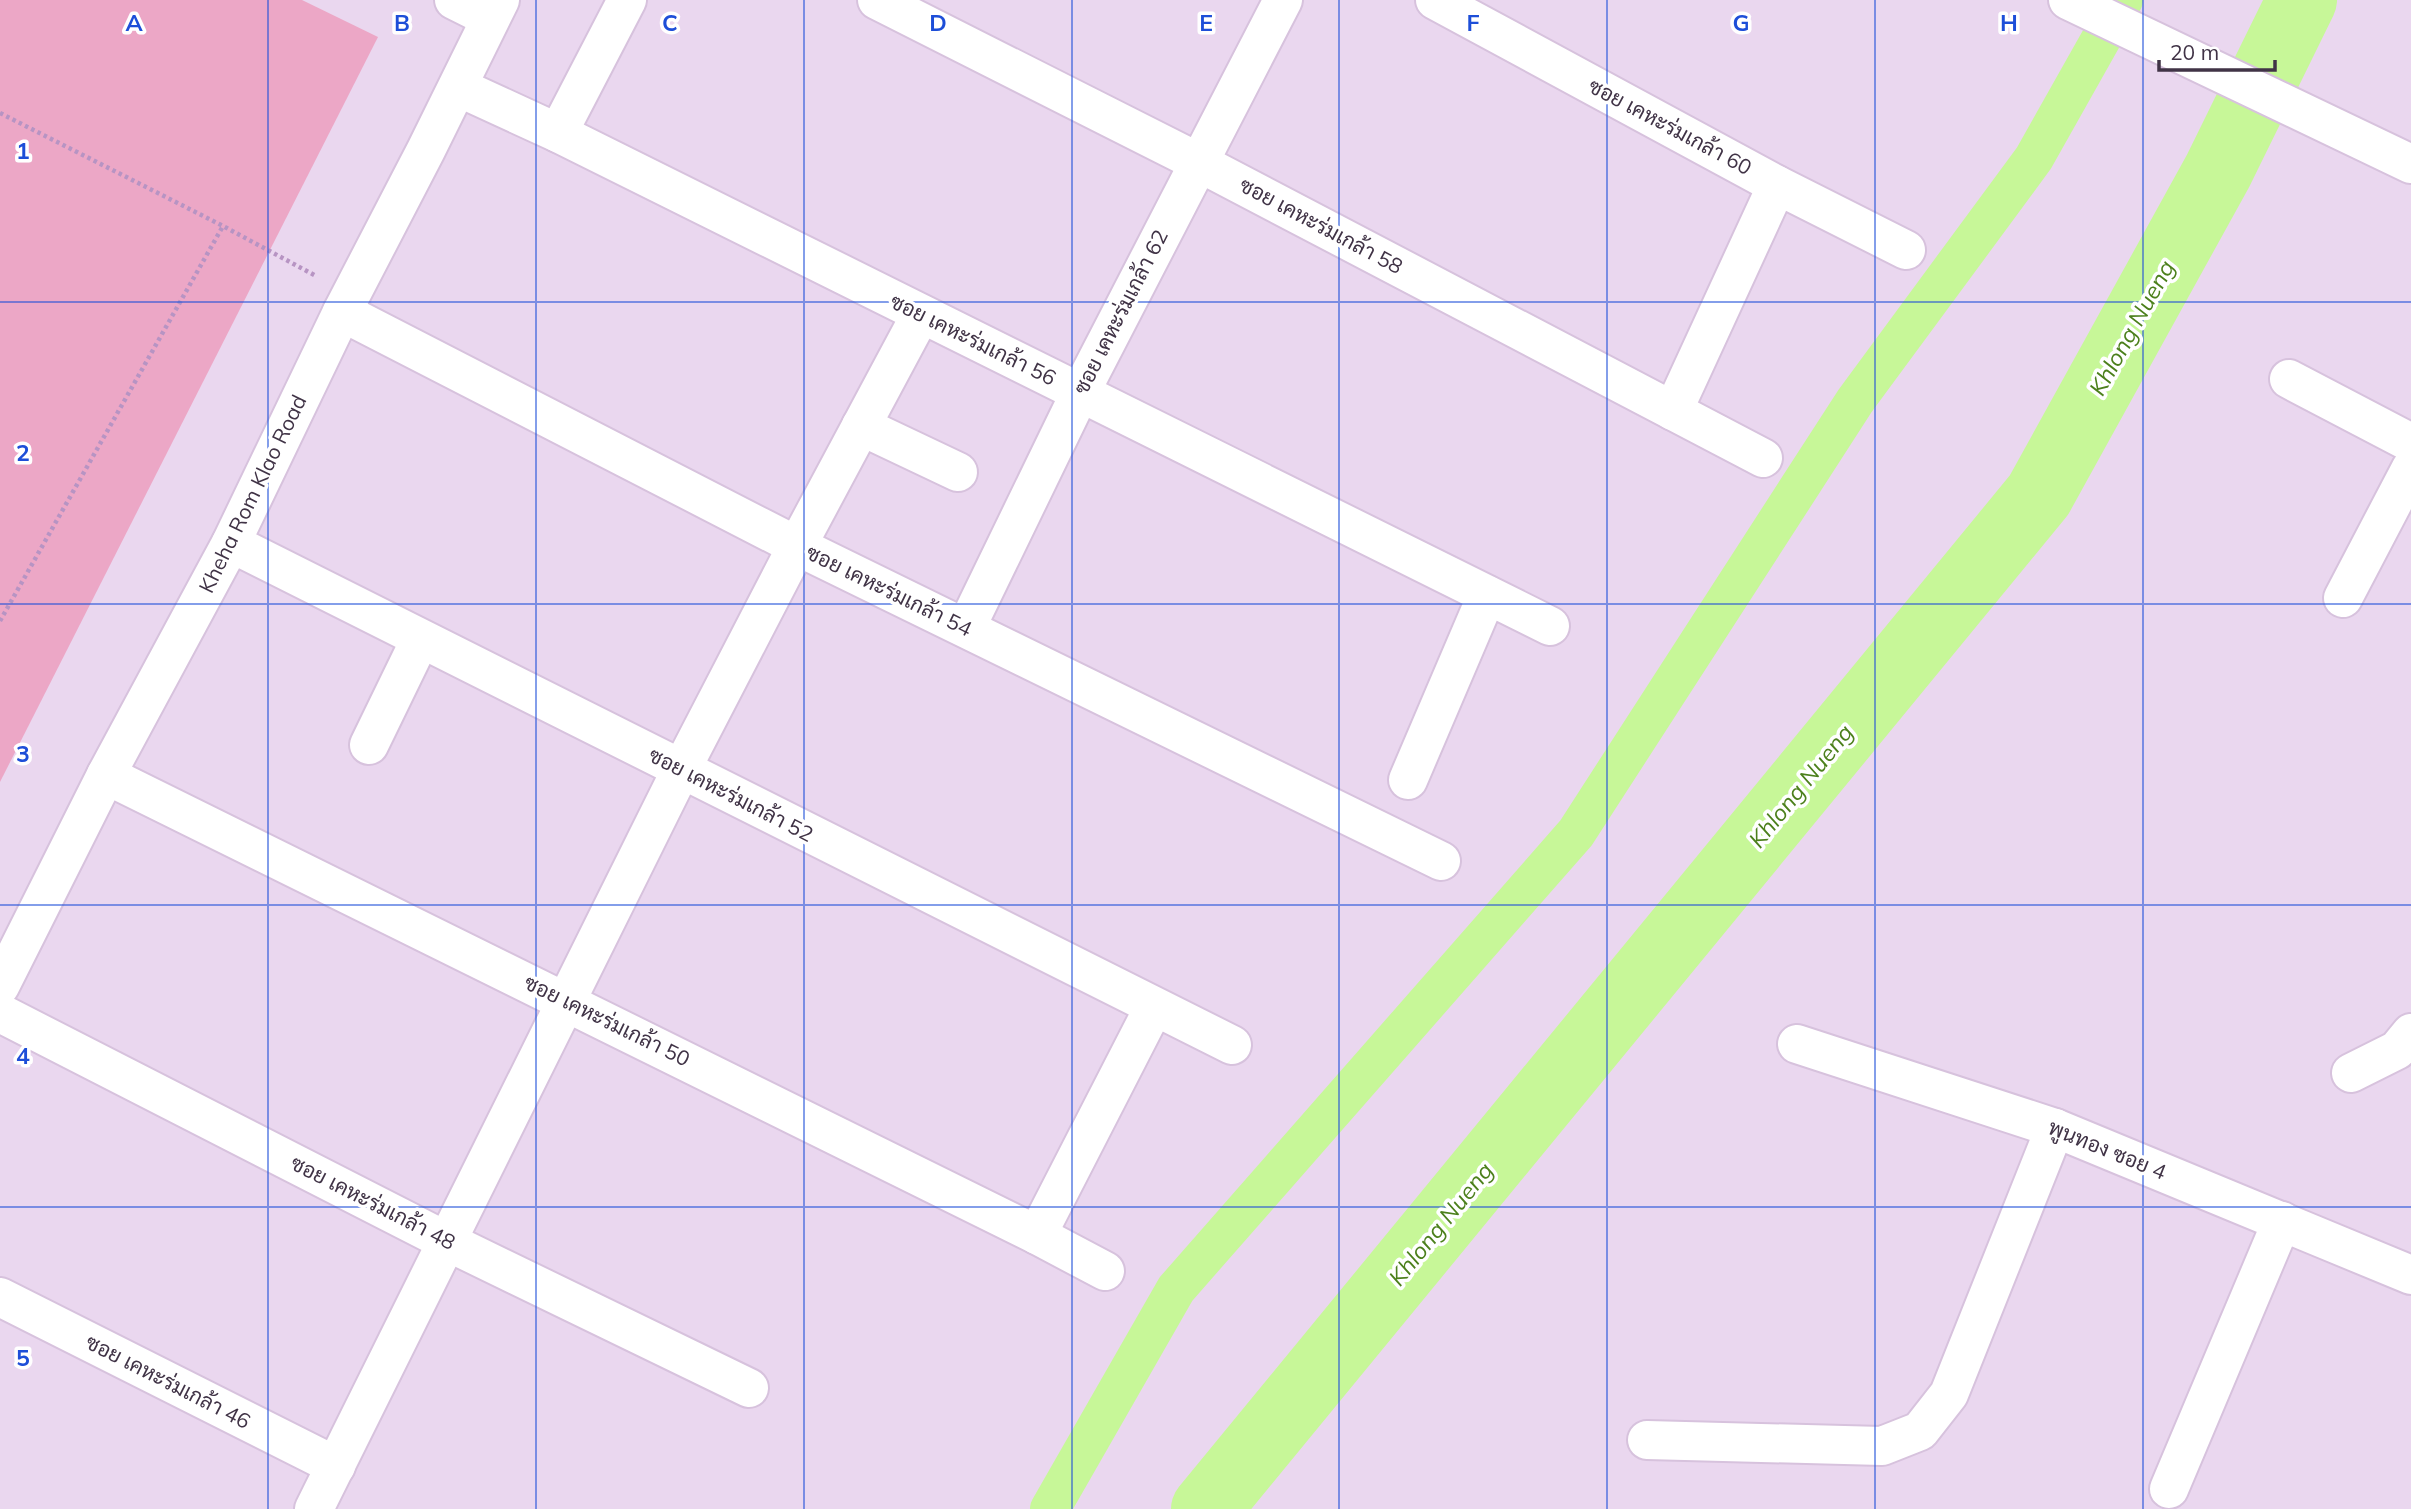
<svg xmlns="http://www.w3.org/2000/svg" width="2411" height="1509" viewBox="0 0 2411 1509" font-family="Mulish,Sarabun,sans-serif">
<style>
.residential{fill:#ead7ef}
.green{fill:#eca7c6}
.lines{fill:none;stroke-linecap:round;stroke-linejoin:round}
.canal{stroke:#c7f798;stroke-width:40}
.river{stroke:#c7f798;stroke-width:70}
.minor-casing{stroke:#d7c2dd;stroke-width:42}
.path{stroke:#b794c3;stroke-width:4.5;stroke-dasharray:3.5 3.5;stroke-linecap:butt}
.minor{stroke:#fff;stroke-width:38}
.grid{fill:none;stroke:#1d4ed8;stroke-width:2;stroke-opacity:0.55}
.labels{text-anchor:middle;stroke-width:7;stroke-linejoin:round;paint-order:stroke}
.street-label{font-size:21px;fill:#403346;stroke:#fff}
.water-label{font-size:23px;font-style:italic;fill:#4c801c;stroke:#fff}
.grid-label{font-size:23px;text-anchor:middle;font-weight:bold;fill:#1d4ed8;stroke:#fff;stroke-width:7;stroke-linejoin:round;paint-order:stroke}
</style>
<rect width="100%" height="100%" fill="#f0e3f3"/>
<!-- residential -->
<rect class="residential" x="0" y="0" width="2411" height="1509"/>
<!-- green -->
<polygon class="green" points="0,0 302,0 378,37 0,782"/>
<g class="lines">
<!-- canal -->
<polyline class="canal" points="1050,1509 1176,1289 1576,833 1855,401 2034,158 2123,0"/>
<!-- river -->
<polyline class="river" points="1206,1509 2039,495 2218,171 2302,0"/>
<defs>
<g id="minor">
<polyline points="454,0 490,18"/>
<polyline points="877,0 1198,162 1763,458"/>
<polyline points="1435,0 1777,185 1906,250"/>
<polyline points="2068,0 2411,164"/>
<polyline points="458,87 558,133 1550,626"/>
<polyline points="558,133 627,0"/>
<polyline points="342,312 797,546 1441,861"/>
<polyline points="2289,379 2411,443"/>
<polyline points="1673,411 1777,185"/>
<polyline points="861,426 958,472"/>
<polyline points="231,543 1232,1045"/>
<polyline points="2343,598 2411,468"/>
<polyline points="966,628 1080,393 1283,0"/>
<polyline points="369,745 420,640"/>
<polyline points="106,775 1037,1235 1105,1271"/>
<polyline points="1408,780 1487,595"/>
<polyline points="0,986 106,775 231,543 342,312 426,150 500,0"/>
<polyline points="0,1013 448,1242 749,1388"/>
<polyline points="1797,1044 2055,1128 2411,1275"/>
<polyline points="2351,1073 2397,1050 2411,1033"/>
<polyline points="1037,1235 1154,1007"/>
<polyline points="0,1297 336,1466"/>
<polyline points="1647,1440 1882,1446 1920,1431 1949,1394 2055,1128"/>
<polyline points="2169,1489 2282,1221"/>
<polyline points="314,1509 681,770 797,546 921,314"/>
</g>
</defs>
<!-- minor casing -->
<use href="#minor" class="minor-casing"/>
<!-- path -->
<g class="path">
<polyline points="0,113 223,226 316,276"/>
<polyline points="0,621 223,226"/>
</g>
<!-- minor -->
<use href="#minor" class="minor"/>
</g>
<!-- grid -->
<path class="grid" d="M268,0V1509M536,0V1509M804,0V1509M1072,0V1509M1339,0V1509M1607,0V1509M1875,0V1509M2143,0V1509M0,302H2411M0,604H2411M0,905H2411M0,1207H2411"/>
<g class="labels">
<!-- street labels -->
<g class="street-label">
<text transform="translate(1670 127) rotate(28)" y="7">ซอย เคหะร่มเกล้า 60</text>
<text transform="translate(1321 226) rotate(28)" y="7">ซอย เคหะร่มเกล้า 58</text>
<text transform="translate(1121 312) rotate(-63)" y="7">ซอย เคหะร่มเกล้า 62</text>
<text transform="translate(973 340) rotate(26)" y="7">ซอย เคหะร่มเกล้า 56</text>
<text transform="translate(253 494) rotate(-64)" y="7">Kheha Rom Klao Road</text>
<text transform="translate(889 591) rotate(26)" y="7">ซอย เคหะร่มเกล้า 54</text>
<text transform="translate(731 795) rotate(27)" y="7">ซอย เคหะร่มเกล้า 52</text>
<text transform="translate(607 1021) rotate(26)" y="7">ซอย เคหะร่มเกล้า 50</text>
<text transform="translate(2107 1150) rotate(22)" y="7">พูนทอง ซอย 4</text>
<text transform="translate(373 1203) rotate(27)" y="7">ซอย เคหะร่มเกล้า 48</text>
<text transform="translate(168 1382) rotate(27)" y="7">ซอย เคหะร่มเกล้า 46</text>
</g>
<!-- water labels -->
<g class="water-label">
<text transform="translate(2132 328) rotate(-61)" y="8">Khlong Nueng</text>
<text transform="translate(1801 786) rotate(-51)" y="8">Khlong Nueng</text>
<text transform="translate(1441 1224) rotate(-51)" y="8">Khlong Nueng</text>
</g>
</g>
<g class="grid-label">
<text x="134" y="31">A</text>
<text x="402" y="31">B</text>
<text x="670" y="31">C</text>
<text x="938" y="31">D</text>
<text x="1206" y="31">E</text>
<text x="1473" y="31">F</text>
<text x="1741" y="31">G</text>
<text x="2009" y="31">H</text>
<text x="23" y="159">1</text>
<text x="23" y="461">2</text>
<text x="23" y="762">3</text>
<text x="23" y="1064">4</text>
<text x="23" y="1366">5</text>
</g>
<!-- scale -->
<path d="M2159 60v10h116v-10" fill="none" stroke="#403346" stroke-width="3.5"/>
<text x="2170" y="60" font-size="21" fill="#403346" stroke="#ffffff" stroke-width="5" paint-order="stroke">20 m</text>
</svg>
